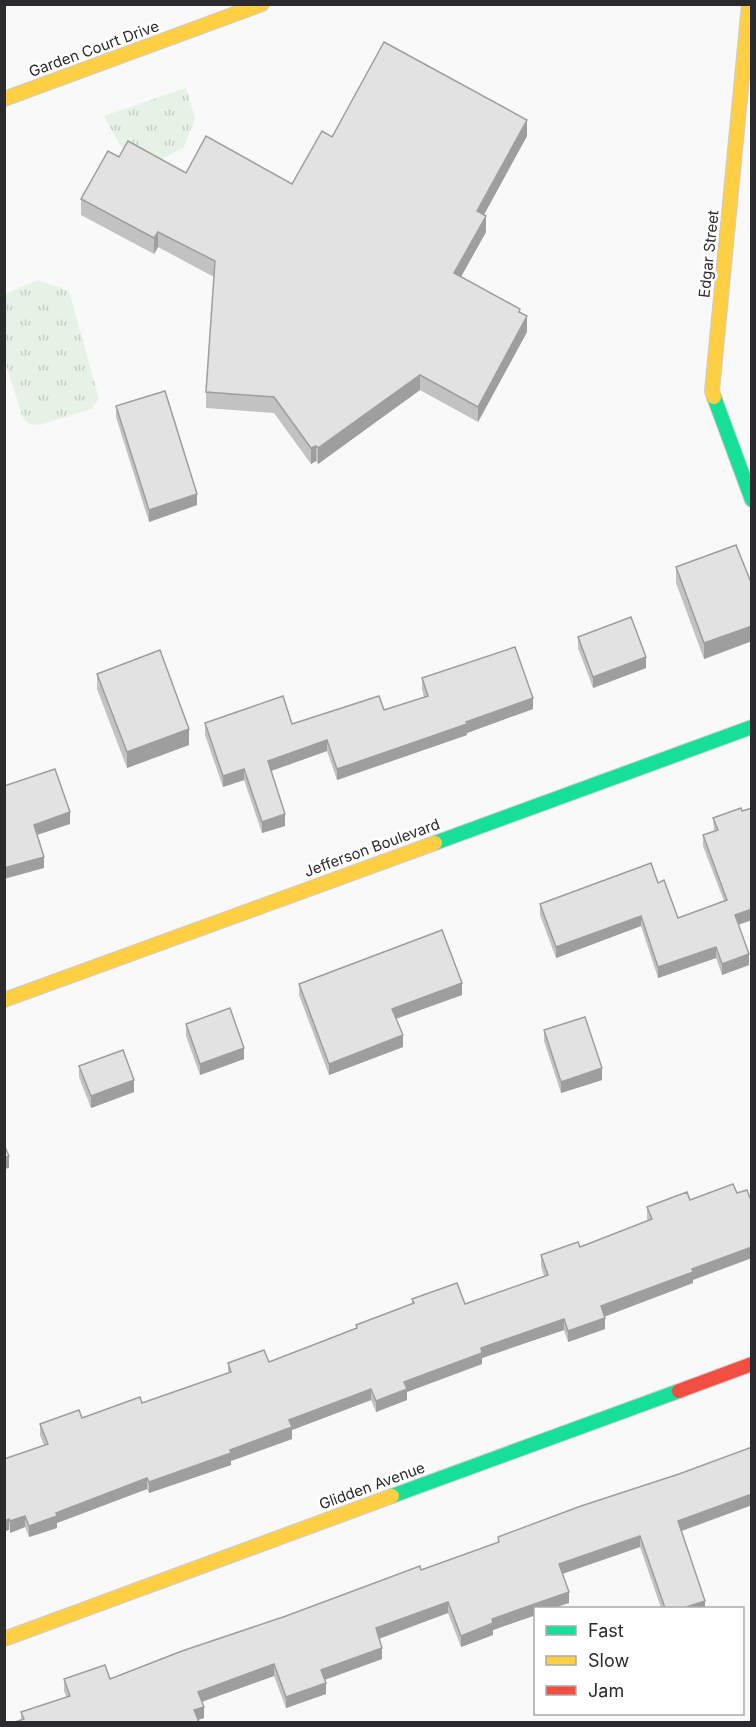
<svg xmlns="http://www.w3.org/2000/svg" width="756" height="1727" viewBox="0 0 756 1727" font-family="Inter,sans-serif">
<style>
.grass{fill:url(#grass-tufts)}
.lines{fill:none;stroke-linecap:round;stroke-linejoin:round}
.fast-casing{stroke:#cdcdce;stroke-width:16}
.slow-casing{stroke:#cdcdce;stroke-width:16}
.jam-casing{stroke:#cdcdce;stroke-width:16}
.fast{stroke:#16e098;stroke-width:14}
.slow{stroke:#ffcf43;stroke-width:14}
.jam{stroke:#f24e42;stroke-width:14}
.wall{fill:#c2c2c3}
.shaded-wall{fill:#9e9e9f}
.building{fill:#e2e2e3;stroke:#9e9e9f;stroke-width:1.5}
.labels{text-anchor:middle;stroke-width:5;stroke-linejoin:round;paint-order:stroke}
.street-label{font-size:15px;fill:#2b2a2c;stroke:#fff}
</style>
<defs>
<pattern id="grass-tufts" width="24" height="20" patternUnits="userSpaceOnUse" patternTransform="scale(1.5)"><rect width="24" height="20" fill="#e6f2e6"/><path d="M3 7l-1-3M5 7V3M7 7l1-3M15 17l-1-3M17 17v-4M19 17l1-3" fill="none" stroke="#c5d0c5"/></pattern>
</defs>
<rect width="100%" height="100%" fill="#f9f9fa"/>
<!-- grass -->
<g class="grass">
<polygon points="186,88 195,118 184,147 149,166 124,152 104,116"/>
<polygon points="38,280 69,291 99,399 91,409 40,425 29,424 23,418 5,361 5,294"/>
</g>
<g class="lines">
<defs>
<g id="fast">
<polyline points="714,397 752,500"/>
<polyline points="435,843 752,727"/>
<polyline points="392,1496 679,1391"/>
</g>
<g id="slow">
<polyline points="4,99 262,4"/>
<polyline points="714,397 712,391 749,4"/>
<polyline points="4,1000 435,843"/>
<polyline points="4,1639 392,1496"/>
</g>
<polyline id="jam" points="679,1391 752,1364"/>
</defs>
<!-- fast casing -->
<use href="#fast" class="fast-casing"/>
<!-- slow casing -->
<use href="#slow" class="slow-casing"/>
<!-- jam casing -->
<use href="#jam" class="jam-casing"/>
<!-- fast -->
<use href="#fast" class="fast"/>
<!-- slow -->
<use href="#slow" class="slow"/>
<!-- jam -->
<use href="#jam" class="jam"/>
</g>
<!-- wall -->
<g class="wall">
<polygon points="527,136 484,215 486,232 461,277 520,313 527,332 478,422 420,390 318,464 316,461 311,464 274,413 206,408 206,392 214,277 158,247 154,254 81,215 81,199 119,157 186,173 292,184 332,137"/>
<polygon points="116,406 197,505 149,522 116,417"/>
<polygon points="676,567 752,585 752,641 704,659 676,583"/>
<polygon points="578,637 646,668 593,688 578,648"/>
<polygon points="97,674 189,745 127,768 97,689"/>
<polygon points="422,678 533,709 467,733 467,735 337,780 327,751 271,771 285,826 262,833 244,780 223,787 205,735 205,723 292,724 384,710 424,697 422,689"/>
<polygon points="752,808 752,920 739,924 749,965 722,975 716,958 658,978 641,926 556,958 540,915 540,904 658,883 678,918 724,901 703,846 703,835 714,831 713,818 742,811"/>
<polygon points="299,984 462,995 396,1019 403,1047 329,1075 299,995"/>
<polygon points="186,1024 244,1059 200,1075 186,1036"/>
<polygon points="544,1030 602,1080 561,1093 544,1041"/>
<polygon points="79,1066 134,1092 91,1108 79,1077"/>
<polygon points="647,1207 693,1280 693,1283 605,1316 605,1329 568,1342 564,1330 482,1358 482,1364 407,1392 407,1400 376,1412 371,1400 292,1430 292,1439 231,1461 231,1465 149,1493 147,1489 57,1523 57,1528 29,1537 25,1527 10,1533 4,1459 44,1445 40,1435 40,1424 82,1418 142,1403 228,1373 228,1363 269,1362 356,1328 356,1325 412,1304 412,1299 465,1304 544,1276 541,1266 541,1255 580,1247 648,1221 647,1218"/>
<polygon points="752,1447 752,1505 682,1531 705,1608 661,1608 640,1547 562,1574 569,1603 536,1608 536,1615 493,1630 493,1635 461,1647 448,1613 379,1638 382,1659 325,1680 326,1694 286,1708 274,1676 202,1702 204,1718 198,1720 21,1720 21,1712 67,1698 64,1691 64,1679 110,1679 421,1570 498,1543 498,1537 679,1474"/>
</g>
<!-- shaded-wall -->
<g class="shaded-wall">
<polygon points="527,120 527,136 477,227 477,211"/>
<polygon points="486,216 486,232 454,289 454,273"/>
<polygon points="158,232 158,247 154,254 154,238"/>
<polygon points="527,316 527,332 478,422 478,407"/>
<polygon points="420,375 420,390 318,464 318,448"/>
<polygon points="316,446 316,461 311,464 311,448"/>
<polygon points="197,494 197,505 149,522 149,510"/>
<polygon points="752,626 752,641 704,659 704,643"/>
<polygon points="646,657 646,668 593,688 593,677"/>
<polygon points="533,698 533,709 467,733 467,735 337,780 337,769"/>
<polygon points="189,729 189,745 127,768 127,752"/>
<polygon points="327,740 327,751 268,772 268,761"/>
<polygon points="244,769 244,780 223,787 223,776"/>
<polygon points="70,812 70,824 34,836 34,825"/>
<polygon points="285,814 285,826 262,833 262,822"/>
<polygon points="44,857 44,868 4,879 4,868"/>
<polygon points="752,909 752,920 735,926 735,915"/>
<polygon points="641,916 641,926 556,958 556,947"/>
<polygon points="716,947 716,958 658,978 658,967"/>
<polygon points="749,954 749,965 722,975 722,964"/>
<polygon points="462,983 462,995 392,1020 392,1009"/>
<polygon points="403,1035 403,1047 329,1075 329,1064"/>
<polygon points="244,1048 244,1059 200,1075 200,1064"/>
<polygon points="602,1068 602,1080 561,1093 561,1082"/>
<polygon points="134,1080 134,1092 91,1108 91,1096"/>
<polygon points="9,1156 9,1168 4,1169 4,1158"/>
<polygon points="752,1247 752,1258 693,1280 693,1283 601,1318 601,1306 692,1269"/>
<polygon points="605,1318 605,1329 568,1342 568,1331"/>
<polygon points="564,1319 564,1330 482,1358 482,1364 407,1392 407,1400 376,1412 376,1401 404,1382 481,1348"/>
<polygon points="371,1389 371,1400 292,1430 292,1439 231,1461 231,1465 149,1493 149,1482 230,1450 289,1420"/>
<polygon points="147,1478 147,1489 57,1523 57,1528 29,1537 29,1526 56,1513"/>
<polygon points="752,1494 752,1505 678,1532 678,1521"/>
<polygon points="25,1516 25,1527 10,1533 10,1521"/>
<polygon points="9,1519 9,1530 4,1532 4,1521"/>
<polygon points="640,1536 640,1547 559,1575 559,1564"/>
<polygon points="569,1592 569,1603 554,1608 536,1608 536,1615 493,1630 493,1635 461,1647 461,1636 492,1619"/>
<polygon points="705,1601 705,1608 683,1608"/>
<polygon points="448,1602 448,1613 376,1640 376,1628"/>
<polygon points="382,1648 382,1659 321,1681 321,1670"/>
<polygon points="274,1664 274,1676 198,1703 198,1692"/>
<polygon points="326,1683 326,1694 286,1708 286,1697"/>
<polygon points="204,1707 204,1718 194,1721 194,1710"/>
</g>
<!-- building -->
<g class="building">
<polygon points="384,42 527,120 477,211 486,216 454,273 520,309 519,312 527,316 478,407 420,375 318,448 316,446 311,448 274,397 206,392 215,261 158,232 154,238 81,199 108,151 119,157 128,141 186,173 206,136 292,184 322,131 332,137"/>
<polygon points="165,391 197,494 149,510 116,406"/>
<polygon points="736,545 752,585 752,626 704,643 676,567"/>
<polygon points="631,617 646,657 593,677 578,637"/>
<polygon points="515,647 533,698 466,722 467,724 337,769 327,740 268,761 285,814 262,822 244,769 223,776 205,723 283,696 292,724 379,696 384,710 428,696 422,678"/>
<polygon points="160,650 189,729 127,752 97,674"/>
<polygon points="55,769 70,812 34,825 44,857 4,868 4,786"/>
<polygon points="741,808 742,811 752,808 752,909 735,915 749,954 722,964 716,947 658,967 641,916 556,947 540,904 651,863 658,883 664,880 678,918 727,900 703,835 718,830 713,818"/>
<polygon points="442,930 462,983 392,1009 403,1035 329,1064 299,984"/>
<polygon points="230,1008 244,1048 200,1064 186,1024"/>
<polygon points="585,1017 602,1068 561,1082 544,1030"/>
<polygon points="123,1050 134,1080 91,1096 79,1066"/>
<polygon points="4,1145 9,1156 4,1158"/>
<polygon points="733,1184 737,1193 747,1190 750,1198 752,1197 752,1247 692,1269 693,1272 601,1306 605,1318 568,1331 564,1319 481,1348 482,1353 404,1382 407,1389 376,1401 371,1389 289,1420 292,1427 230,1450 231,1453 149,1482 147,1478 56,1513 57,1516 29,1526 25,1516 10,1521 9,1519 4,1521 4,1459 48,1444 40,1424 79,1410 82,1418 140,1397 142,1403 231,1372 228,1363 264,1350 269,1362 357,1328 356,1325 414,1303 412,1299 457,1283 465,1304 548,1275 541,1255 578,1242 580,1247 652,1219 647,1207 687,1192 690,1200"/>
<polygon points="752,1447 752,1494 678,1521 705,1601 683,1608 665,1608 640,1536 559,1564 569,1592 492,1619 493,1623 461,1636 448,1602 376,1628 382,1648 321,1670 326,1683 286,1697 274,1664 198,1692 204,1707 194,1710 199,1722 15,1722 24,1719 21,1712 70,1696 64,1679 105,1665 110,1679 182,1651 286,1616 420,1566 421,1570 499,1542 498,1537 581,1506 679,1474"/>
</g>
<g class="labels">
<!-- street labels -->
<g class="street-label">
<text transform="translate(94 49) rotate(-20)" y="5">Garden Court Drive</text>
<text transform="translate(709 254) rotate(-84)" y="5">Edgar Street</text>
<text transform="translate(372 848) rotate(-20)" y="5">Jefferson Boulevard</text>
<text transform="translate(372 1486) rotate(-20)" y="5">Glidden Avenue</text>
</g>
</g>
<!-- border -->
<rect width="756" height="1727" fill="none" stroke="#2b2a2c" stroke-width="12"/>
<!-- legend -->
<rect x="534" y="1607" width="210" height="108" fill="#ffffff" stroke="#aaaaab" stroke-width="1.5"/>
<rect x="546" y="1626" width="30" height="9" fill="#16e098" stroke="#aaaaab" stroke-width="1.5"/>
<text x="588" y="1637" font-size="18" fill="#2b2a2c">Fast</text>
<rect x="546" y="1656" width="30" height="9" fill="#ffcf43" stroke="#aaaaab" stroke-width="1.5"/>
<text x="588" y="1667" font-size="18" fill="#2b2a2c">Slow</text>
<rect x="546" y="1686" width="30" height="9" fill="#f24e42" stroke="#aaaaab" stroke-width="1.5"/>
<text x="588" y="1697" font-size="18" fill="#2b2a2c">Jam</text>
</svg>
